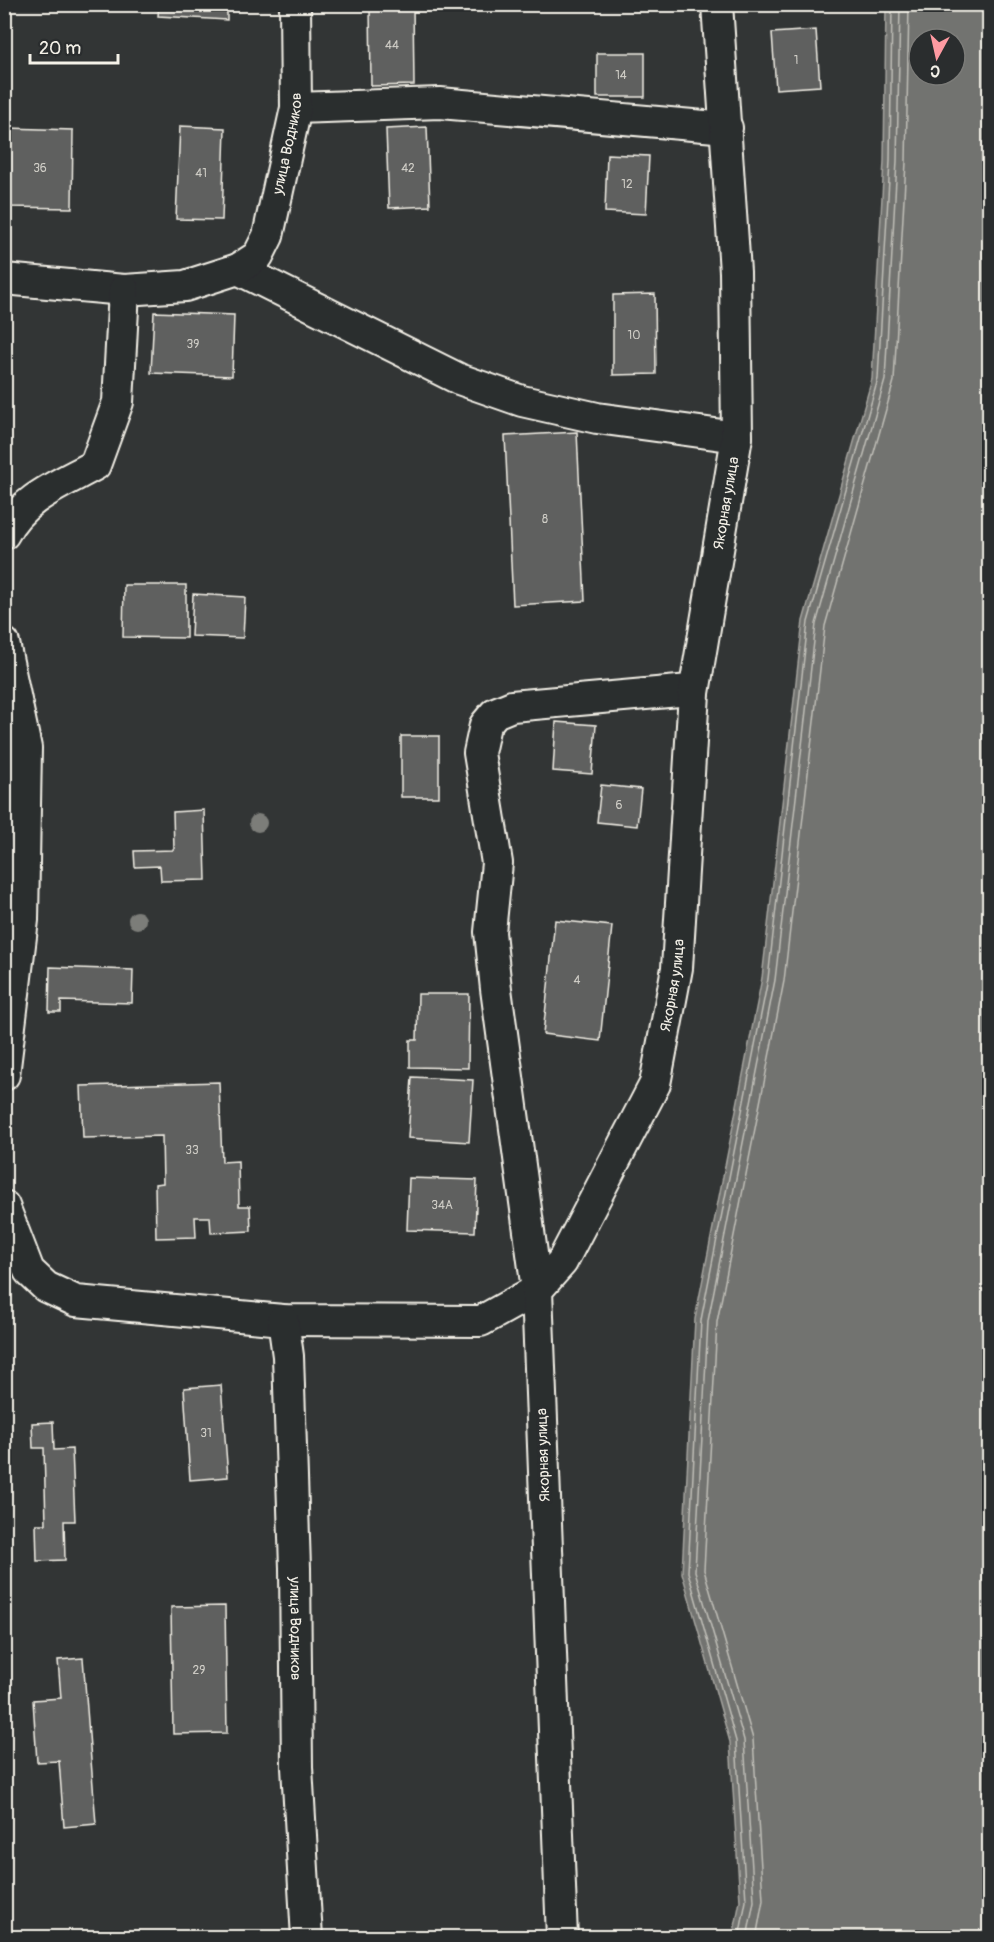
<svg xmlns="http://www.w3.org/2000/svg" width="994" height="1942" viewBox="0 0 994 1942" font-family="Pangolin,sans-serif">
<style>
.water{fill:#727370;stroke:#a6a5a0;stroke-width:1.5;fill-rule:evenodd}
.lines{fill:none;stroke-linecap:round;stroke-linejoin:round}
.shore{stroke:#c0bfb8;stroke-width:1.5}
.building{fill:#5f605f;stroke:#f4f1e8;stroke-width:1.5}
.minor-casing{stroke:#f4f1e8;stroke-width:34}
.minor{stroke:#2a2d2e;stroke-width:30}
.tree{fill:#7c7d79}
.labels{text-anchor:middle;stroke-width:6;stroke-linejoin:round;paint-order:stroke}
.number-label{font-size:12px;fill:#cfcdc6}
.street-label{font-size:15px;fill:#f4f1e8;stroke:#2a2d2e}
</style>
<rect width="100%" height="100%" fill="#323535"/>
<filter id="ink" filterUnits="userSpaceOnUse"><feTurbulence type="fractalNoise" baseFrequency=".0167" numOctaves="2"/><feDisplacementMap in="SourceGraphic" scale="12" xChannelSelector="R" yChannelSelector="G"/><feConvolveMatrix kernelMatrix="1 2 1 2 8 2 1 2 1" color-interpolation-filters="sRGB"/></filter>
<g filter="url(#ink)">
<!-- water -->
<path class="water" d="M886,5H989V1937H733L740,1901L730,1742L682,1573L695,1319L762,978L803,621L872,379L884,161ZM919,39H955V75H919Z"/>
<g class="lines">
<!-- shore -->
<g class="shore">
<polyline points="739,1938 746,1901 736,1741 688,1572 701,1320 768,979 808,622 878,379 890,161 892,4"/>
<polyline points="747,1938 754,1901 744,1740 695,1571 708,1321 775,980 816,624 885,380 897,161 900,4"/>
<polyline points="756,1938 763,1900 753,1739 704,1570 717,1322 784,981 825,626 894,381 906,162 909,4"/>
</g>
</g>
<!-- building -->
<g class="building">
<polygon points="159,4 227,4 227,20 158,16"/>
<polygon points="370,4 413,4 414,85 371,86"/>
<polygon points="816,30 820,86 776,89 772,33"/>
<rect x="597" y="53" width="48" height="44"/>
<polygon points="180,126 225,128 222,220 176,219"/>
<polygon points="427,127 430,206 389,208 386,129"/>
<polygon points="8,128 73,130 72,208 7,207"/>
<polygon points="607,154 649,156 646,214 605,212"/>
<polygon points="655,294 656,374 613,375 613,295"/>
<polygon points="154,312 234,315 232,376 151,373"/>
<polygon points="577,432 585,601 513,605 505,436"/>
<polygon points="124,585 186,585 186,638 123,637"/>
<polygon points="193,594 245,597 243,638 191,636"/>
<polygon points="556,722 596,725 592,774 553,771"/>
<rect x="401" y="736" width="38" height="61"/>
<polygon points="601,785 641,789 637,826 597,822"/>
<polygon points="204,810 206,880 161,881 160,866 135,867 134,851 174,850 173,812"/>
<polygon points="555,920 612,926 600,1041 543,1034"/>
<polygon points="50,967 133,970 132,1003 61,1001 61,1012 49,1012"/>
<polygon points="418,994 469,994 468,1068 410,1067 410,1040 417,1040"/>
<polygon points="412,1077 473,1080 469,1142 408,1138"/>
<polygon points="219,1082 222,1162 238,1161 239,1206 250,1206 251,1231 211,1233 210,1217 195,1217 196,1237 156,1238 155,1184 163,1183 162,1136 83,1138 81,1086"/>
<polygon points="409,1178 477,1180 475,1232 407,1230"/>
<polygon points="221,1385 228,1477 190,1480 184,1388"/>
<polygon points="53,1422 54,1450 72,1449 75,1521 64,1521 65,1560 37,1561 36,1524 46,1524 44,1448 33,1448 32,1423"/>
<polygon points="225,1606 227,1733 173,1734 171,1607"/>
<polygon points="83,1658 96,1824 64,1827 59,1761 37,1762 33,1700 61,1698 58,1660"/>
</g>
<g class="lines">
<defs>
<g id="minor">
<polyline points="296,108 440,103 727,128"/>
<polyline points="238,269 459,379 522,401 597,418 737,437"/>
<path id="s1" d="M4,279L124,290L185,286L238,269L258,256L268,236L296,108L295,4"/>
<path d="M4,534C22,498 61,484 95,465L118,402L124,290"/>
<polyline points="4,643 26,748 23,920 4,1075"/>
<polyline points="4,1206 29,1271 46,1287 76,1301 283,1320 481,1321 537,1290 496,989 490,932 497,863 479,753 485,725 495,713 512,706 690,690 694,693"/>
<path id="s2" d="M283,1320L288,1356L295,1568L297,1767L307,1938"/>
<path id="s3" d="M562,1938L537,1290L562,1262L655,1084L677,968L694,693L737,437L735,272L717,4"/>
</g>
</defs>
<!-- minor casing -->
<use href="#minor" class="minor-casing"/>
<!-- minor -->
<use href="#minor" class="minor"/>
</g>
<!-- trees -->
<g class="tree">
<circle cx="258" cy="823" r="9"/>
<circle cx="137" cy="920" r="9"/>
</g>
</g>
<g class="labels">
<!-- number labels -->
<g class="number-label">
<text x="392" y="49">44</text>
<text x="796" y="64">1</text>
<text x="621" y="79">14</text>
<text x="40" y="172">36</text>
<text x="408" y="172">42</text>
<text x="201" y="177">41</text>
<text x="627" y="188">12</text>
<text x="634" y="339">10</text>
<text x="193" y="348">39</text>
<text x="545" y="523">8</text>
<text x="619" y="809">6</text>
<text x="577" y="984">4</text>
<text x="192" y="1154">33</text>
<text x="442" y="1209">34А</text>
<text x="206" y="1437">31</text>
<text x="199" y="1674">29</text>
</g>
<!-- street labels -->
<g class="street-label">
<text dy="5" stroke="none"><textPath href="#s1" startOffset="378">улица Водников</textPath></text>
<text dy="5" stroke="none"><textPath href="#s3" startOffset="1473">Якорная улица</textPath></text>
<text dy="5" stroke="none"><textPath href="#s3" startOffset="987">Якорная улица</textPath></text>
<text transform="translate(543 1455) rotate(-92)" y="5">Якорная улица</text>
<text dy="5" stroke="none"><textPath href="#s2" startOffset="309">улица Водников</textPath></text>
</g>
</g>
<!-- margin -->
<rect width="994" height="1942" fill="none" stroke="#2a2d2e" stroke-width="24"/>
<rect x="12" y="12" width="970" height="1918" fill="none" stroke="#f4f1e8" stroke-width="2" filter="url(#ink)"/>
<!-- north arrow -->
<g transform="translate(937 57) rotate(188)"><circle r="28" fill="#2a2d2e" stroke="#7b7b78" stroke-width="1.5"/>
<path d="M0-4.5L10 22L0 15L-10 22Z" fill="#ff9aa2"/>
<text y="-9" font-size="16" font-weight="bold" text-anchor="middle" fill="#f4f1e8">С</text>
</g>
<!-- scale -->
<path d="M30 54v9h88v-9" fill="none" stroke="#f4f1e8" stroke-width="3"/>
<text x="39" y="54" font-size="18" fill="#f4f1e8" stroke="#2a2d2e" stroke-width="4.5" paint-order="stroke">20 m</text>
</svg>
